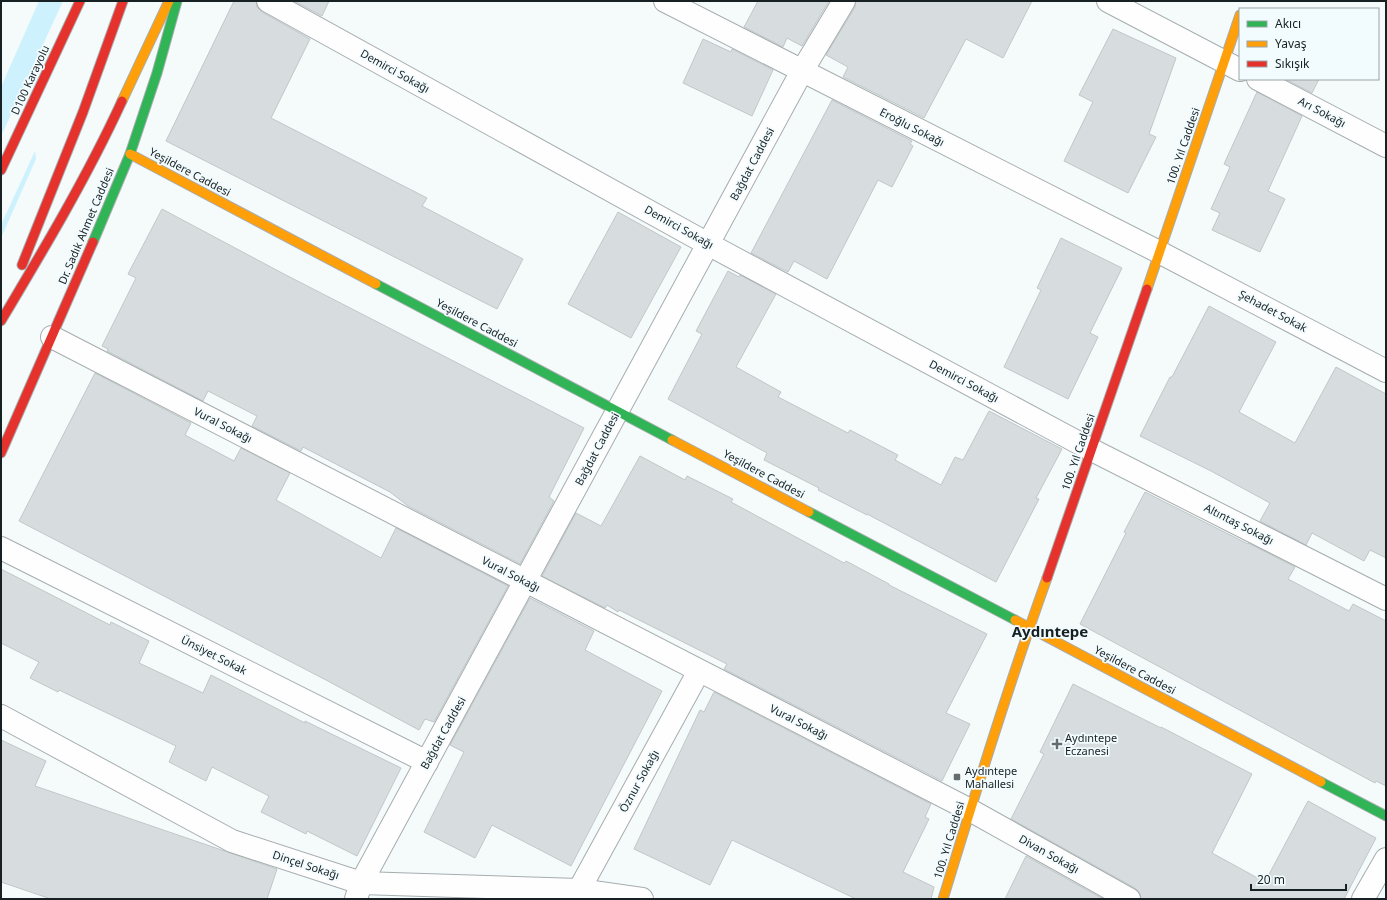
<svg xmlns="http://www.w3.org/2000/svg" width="1387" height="900" viewBox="0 0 1387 900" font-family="'Noto Sans',sans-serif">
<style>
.green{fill:#cdf2fd}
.building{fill:#d7dddf;stroke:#c1c7c9}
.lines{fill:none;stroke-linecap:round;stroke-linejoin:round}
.street-casing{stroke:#a6adaf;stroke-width:24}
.fast-casing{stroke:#a6adaf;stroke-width:11}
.slow-casing{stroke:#a6adaf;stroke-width:11}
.jam-casing{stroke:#a6adaf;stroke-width:11}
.street{stroke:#fefefe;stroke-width:22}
.fast{stroke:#30b455;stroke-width:9}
.slow{stroke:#ff9f0a;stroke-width:9}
.jam{stroke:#e5322d;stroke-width:9}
.poi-dot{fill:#656c6e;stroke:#f2fbfe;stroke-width:1.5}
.labels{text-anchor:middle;stroke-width:3.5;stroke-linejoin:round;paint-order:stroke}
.street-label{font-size:11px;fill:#172022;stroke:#f2fbfe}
.poi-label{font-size:11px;fill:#172022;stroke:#f2fbfe;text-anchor:start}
.district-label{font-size:15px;font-weight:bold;fill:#172022;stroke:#f2fbfe}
</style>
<rect width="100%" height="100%" fill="#f5fafb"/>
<!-- green -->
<g class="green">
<polygon points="39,1 63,1 1,136 1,87"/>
<polygon points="35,151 36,159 1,238 1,225"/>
</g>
<!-- building -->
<g class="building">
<polygon points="234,1 256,1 257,7 262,12 310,39 271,118 427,198 422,206 523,259 497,309 166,141"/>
<polygon points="294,1 329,1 322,16"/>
<polygon points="758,1 829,1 802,46 787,38 783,47 744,27"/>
<polygon points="856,1 1032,1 1003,58 966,39 924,118 843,77 848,67 826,55 855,7"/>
<polygon points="1113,29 1176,58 1149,134 1156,137 1128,193 1064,161 1093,102 1079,95"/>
<polygon points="703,39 731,52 732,49 773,70 752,116 683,83"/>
<polygon points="1285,79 1319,79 1312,93"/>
<polygon points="1257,92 1302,116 1268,191 1285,199 1260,252 1212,230 1220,213 1211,209 1230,167 1224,164"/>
<polygon points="832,100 912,141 910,144 913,146 892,187 878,180 827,279 794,261 788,272 751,253"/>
<polygon points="162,209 282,273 584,428 549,497 554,501 520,564 408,506 390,492 303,447 301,451 252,426 257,416 208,391 203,401 107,351 108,349 102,346 136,278 128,274"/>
<polygon points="618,212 681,247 631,338 568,304"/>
<polygon points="1061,238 1122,268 1090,333 1098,337 1068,399 1004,367 1041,290 1037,288"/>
<polygon points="728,271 739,277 740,275 776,294 736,367 781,392 778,397 848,433 850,430 898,455 895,460 941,485 955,457 963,460 989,411 1062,449 1036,498 1039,499 996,582 867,514 867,515 818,490 819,488 764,460 767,453 668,399 702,334 696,331"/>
<polygon points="1209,306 1276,342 1239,412 1295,443 1336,367 1386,394 1386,558 1370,550 1364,561 1312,533 1306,545 1260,521 1270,503 1211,471 1140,436 1170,377 1172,377"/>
<polygon points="95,373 191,423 185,435 234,461 241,448 290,473 276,500 381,558 396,528 508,586 434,722 425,719 419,730 326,680 19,521"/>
<polygon points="640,456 685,480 687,476 733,499 731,502 844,563 846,561 889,584 889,585 987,634 946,713 970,724 942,781 724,669 727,664 619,610 618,612 607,605 605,608 542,576 576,513 601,526"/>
<polygon points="1145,492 1248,544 1248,543 1295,567 1288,579 1349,611 1353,604 1386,621 1386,786 1376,781 1375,783 1080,624 1126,533 1124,532"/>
<polygon points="1,569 110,625 111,622 149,641 139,663 203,693 211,675 305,723 305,721 401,768 357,856 307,831 306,834 261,812 269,796 212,767 206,781 169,762 176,746 59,690 58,692 30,678 39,662 1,643"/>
<polygon points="530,598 594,631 585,650 662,691 571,866 492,825 475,858 424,832 464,752 450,745"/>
<polygon points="1073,684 1161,728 1161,727 1252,774 1212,853 1265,882 1308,801 1376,838 1344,899 1141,899 1140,893 1135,888 1011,819 1044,754 1040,752"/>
<polygon points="714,692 931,804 925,817 929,819 903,872 934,887 931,899 856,899 732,840 710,885 634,849 700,710 704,712"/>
<polygon points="1,740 46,761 35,786 277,869 267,899 51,899 1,882"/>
<polygon points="1026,856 1103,899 1005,899"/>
</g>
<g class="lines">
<defs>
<g id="street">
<polyline points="268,1 708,244 1092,450 1386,599"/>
<polyline points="665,1 1159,252 1386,371"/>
<polyline points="1108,1 1240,70"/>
<polyline points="1258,79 1386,146"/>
<polyline points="52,337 970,810 1129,899"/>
<polyline points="1,548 427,762"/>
<polyline points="1,716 232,841 361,883 579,890 642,899"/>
<polyline points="579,890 699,671"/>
<polyline points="356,899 361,883 802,71 844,1"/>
<polyline points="1363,899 1386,859"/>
</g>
<g id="fast">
<polyline points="93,242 130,154 157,73 177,1"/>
<polyline points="376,284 672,440"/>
<polyline points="809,512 1015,620"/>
<polyline points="1321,782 1386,816"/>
</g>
<g id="slow">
<polyline points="122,101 169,1"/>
<polyline points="130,154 376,284"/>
<polyline points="1147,289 1240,15"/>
<polyline points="672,440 809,512"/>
<polyline points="1015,620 1321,782"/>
<path d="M943,899C976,791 1009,684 1047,578"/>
</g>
<g id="jam">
<polyline points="1,170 80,1"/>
<polyline points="22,265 83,112 123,1"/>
<path d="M1,321C44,249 87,177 122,101"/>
<polyline points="1,453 93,242"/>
<polyline points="1047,578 1147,289"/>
</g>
</defs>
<!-- street casing -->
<use href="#street" class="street-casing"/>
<!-- fast casing -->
<use href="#fast" class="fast-casing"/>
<!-- slow casing -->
<use href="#slow" class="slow-casing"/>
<!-- jam casing -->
<use href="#jam" class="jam-casing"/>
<!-- street -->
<use href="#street" class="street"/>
<!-- fast -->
<use href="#fast" class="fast"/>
<!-- slow -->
<use href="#slow" class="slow"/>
<!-- jam -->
<use href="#jam" class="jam"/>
</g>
<!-- markers -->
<g class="poi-dot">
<path d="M1055 738h4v4h4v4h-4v4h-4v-4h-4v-4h4z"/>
<rect x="953" y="773" width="8" height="8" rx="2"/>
</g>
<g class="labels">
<!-- street labels -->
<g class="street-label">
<text transform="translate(395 71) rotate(29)" y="4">Demirci Sokağı</text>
<text transform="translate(30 80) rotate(-65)" y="4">D100 Karayolu</text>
<text transform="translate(1322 112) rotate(28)" y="4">Arı Sokağı</text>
<text transform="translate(912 127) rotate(27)" y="4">Eroğlu Sokağı</text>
<text transform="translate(1183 146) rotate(-71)" y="4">100. Yıl Caddesi</text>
<text transform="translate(752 164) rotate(-62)" y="4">Bağdat Caddesi</text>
<text transform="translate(190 172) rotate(28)" y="4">Yeşildere Caddesi</text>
<text transform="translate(86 226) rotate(-67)" y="4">Dr. Sadık Ahmet Caddesi</text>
<text transform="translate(679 227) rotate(29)" y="4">Demirci Sokağı</text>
<text transform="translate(1273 311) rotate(28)" y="4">Şehadet Sokak</text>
<text transform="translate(477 323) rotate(28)" y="4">Yeşildere Caddesi</text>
<text transform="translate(964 381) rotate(28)" y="4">Demirci Sokağı</text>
<text transform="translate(223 425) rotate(27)" y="4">Vural Sokağı</text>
<text transform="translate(597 449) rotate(-62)" y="4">Bağdat Caddesi</text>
<text transform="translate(1078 452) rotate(-71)" y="4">100. Yıl Caddesi</text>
<text transform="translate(764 474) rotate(28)" y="4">Yeşildere Caddesi</text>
<text transform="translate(1239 524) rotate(27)" y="4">Altıntaş Sokağı</text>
<text transform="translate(511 574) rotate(27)" y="4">Vural Sokağı</text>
<text transform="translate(214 655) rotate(27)" y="4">Ünsiyet Sokak</text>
<text transform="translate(1135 670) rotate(28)" y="4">Yeşildere Caddesi</text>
<text transform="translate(799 722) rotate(27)" y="4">Vural Sokağı</text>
<text transform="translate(443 733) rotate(-61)" y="4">Bağdat Caddesi</text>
<text transform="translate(639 781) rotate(-61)" y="4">Öznur Sokağı</text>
<text transform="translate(949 840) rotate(-73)" y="4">100. Yıl Caddesi</text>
<text transform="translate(1049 854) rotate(29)" y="4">Divan Sokağı</text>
<text transform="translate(306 865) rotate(18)" y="4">Dinçel Sokağı</text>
</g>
<!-- poi labels -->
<g class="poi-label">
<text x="1065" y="742">Aydıntepe<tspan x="1065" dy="13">Eczanesi</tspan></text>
<text x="965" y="775">Aydıntepe<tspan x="965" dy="13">Mahallesi</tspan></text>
</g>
<!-- district labels -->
<g class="district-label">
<text x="1050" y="637">Aydıntepe</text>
</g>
</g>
<!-- border -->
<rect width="1387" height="900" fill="none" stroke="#172022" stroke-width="4"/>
<!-- legend -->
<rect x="1239" y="8" width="140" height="72" fill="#f2fbfe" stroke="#9aa3a6"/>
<rect x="1247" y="21" width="20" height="6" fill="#30b455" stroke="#9aa3a6"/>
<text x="1275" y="28" font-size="12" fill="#172022">Akıcı</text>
<rect x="1247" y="41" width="20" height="6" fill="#ff9f0a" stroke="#9aa3a6"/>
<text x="1275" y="48" font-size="12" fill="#172022">Yavaş</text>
<rect x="1247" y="61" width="20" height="6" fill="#e5322d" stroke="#9aa3a6"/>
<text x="1275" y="68" font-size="12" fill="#172022">Sıkışık</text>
<!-- scale -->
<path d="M1251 884v6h95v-6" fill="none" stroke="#172022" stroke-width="2"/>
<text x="1257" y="884" font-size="12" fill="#172022" stroke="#f2fbfe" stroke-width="3" paint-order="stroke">20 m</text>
</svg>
